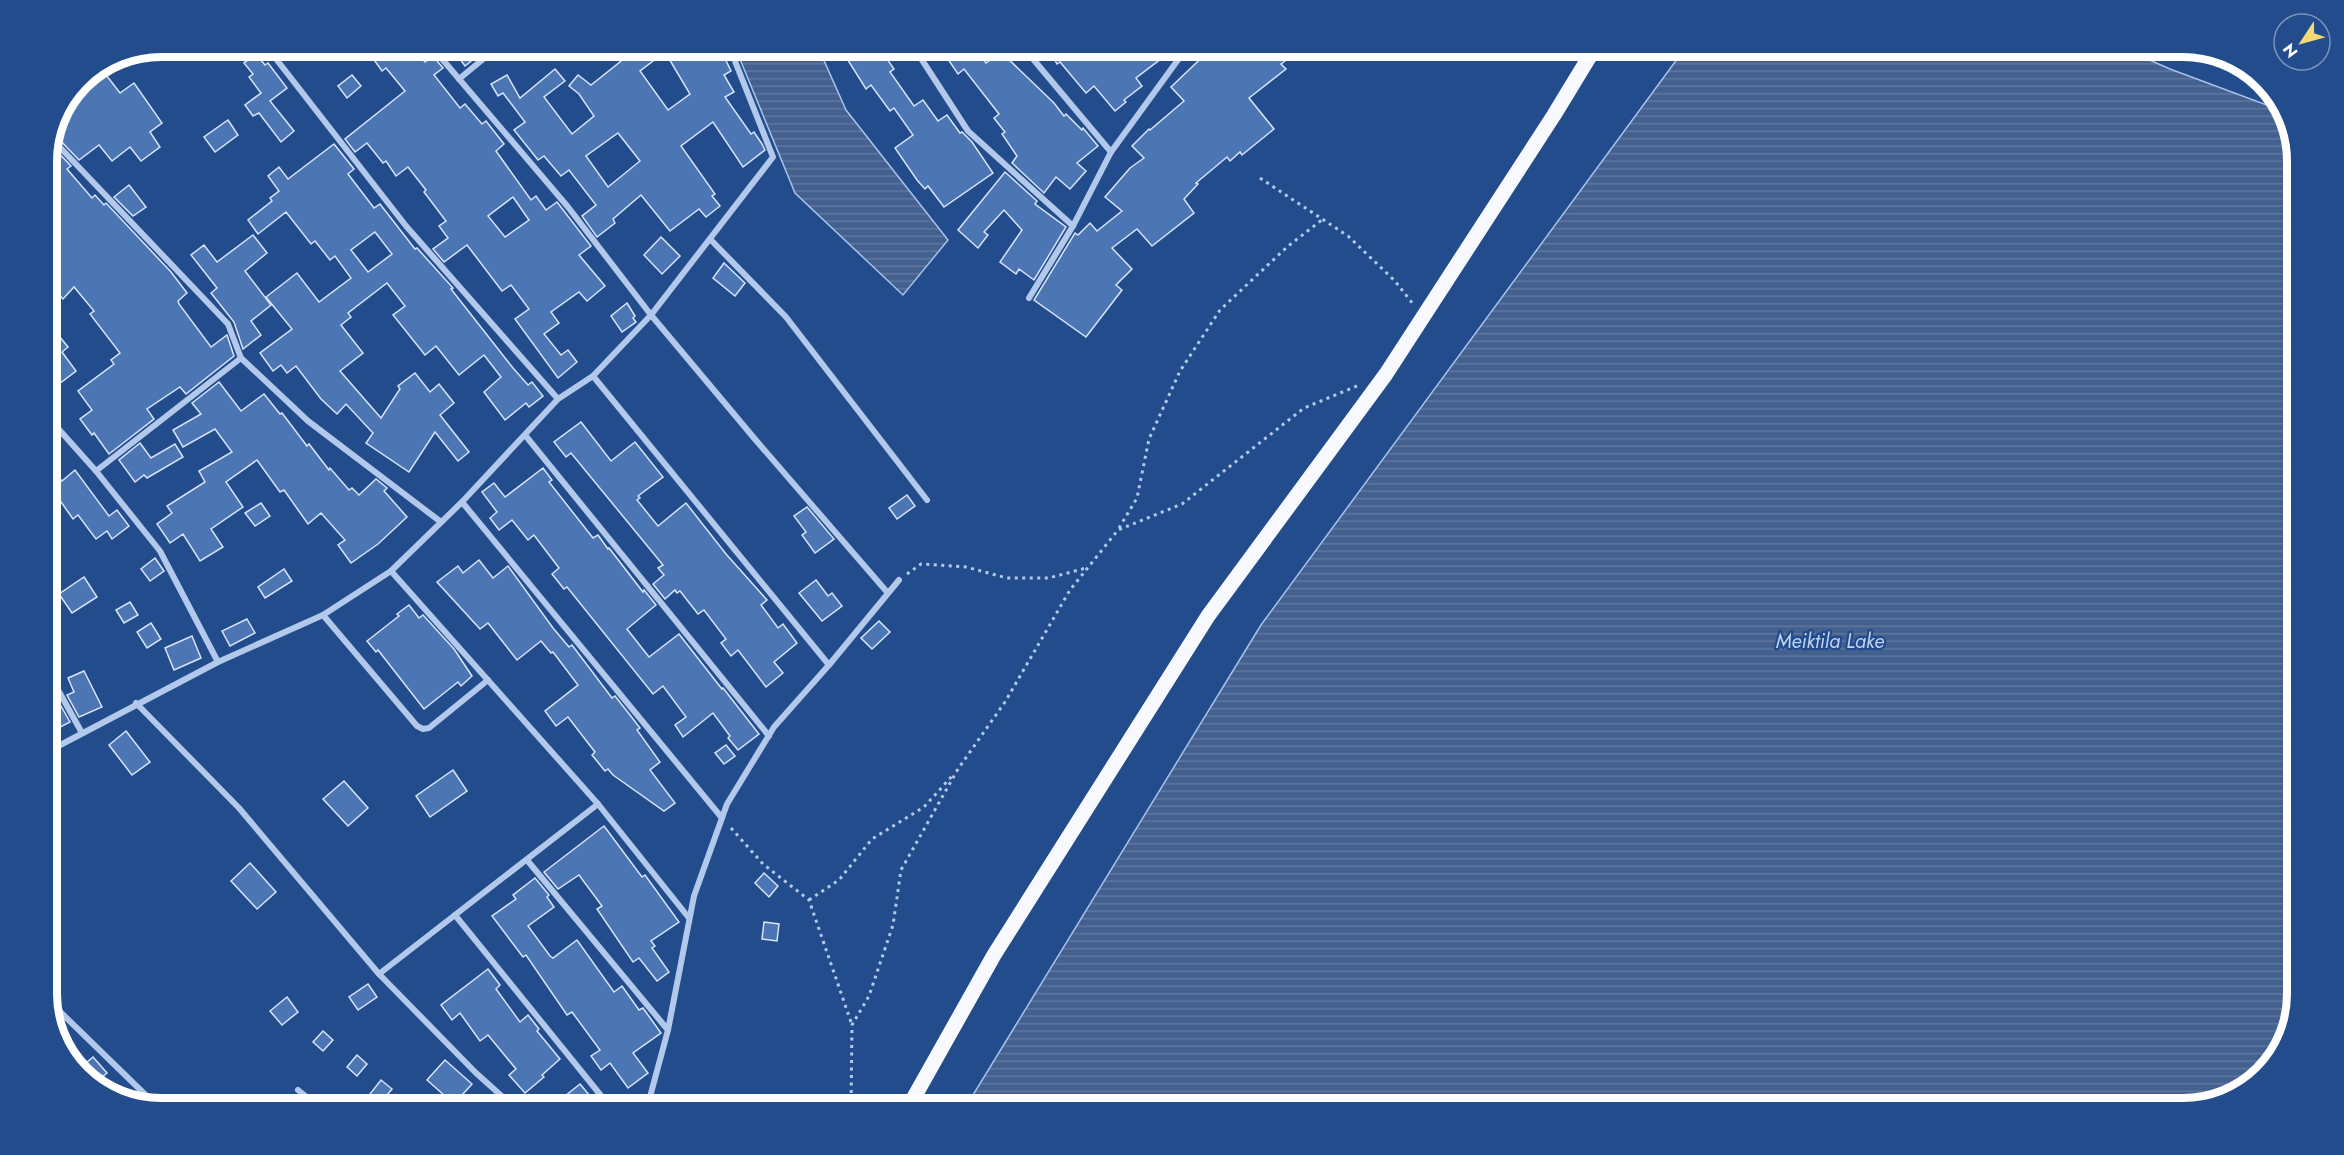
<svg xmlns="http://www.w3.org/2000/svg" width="2344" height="1155" viewBox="0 0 2344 1155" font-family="Jost,sans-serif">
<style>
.water{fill:url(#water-rules);stroke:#a6c3ec;stroke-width:1.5}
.building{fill:#4c75b4;stroke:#d7e4f8;stroke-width:1.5;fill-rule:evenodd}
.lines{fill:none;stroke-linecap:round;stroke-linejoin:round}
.path{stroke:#b2c9eb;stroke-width:3;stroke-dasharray:3 4.5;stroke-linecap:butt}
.street{stroke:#b2c9eb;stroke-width:6}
.primary{stroke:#f7f9fe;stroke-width:15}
.labels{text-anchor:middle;stroke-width:4.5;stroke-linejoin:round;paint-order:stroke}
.water-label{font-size:20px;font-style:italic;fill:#bed3f2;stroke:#234c8d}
.rim{fill:none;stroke:#fff;stroke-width:8}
</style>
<defs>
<pattern id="water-rules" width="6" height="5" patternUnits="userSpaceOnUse" patternTransform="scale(1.5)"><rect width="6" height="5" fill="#44608f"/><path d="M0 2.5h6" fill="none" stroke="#6078a0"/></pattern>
</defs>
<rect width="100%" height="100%" fill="#234c8d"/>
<!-- water -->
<g class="water">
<polygon points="735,47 818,47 846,110 948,240 903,295 795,193"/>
<polygon points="1686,47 2120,47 2170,69 2283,111 2297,154 2297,994 2286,1044 2246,1089 2183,1108 965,1108 1261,625"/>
</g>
<!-- building -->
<g class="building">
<polygon points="171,46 189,46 193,51 181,60"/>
<path d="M364,46H412L425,62L433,56L443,68L434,75L460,108L465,104L482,124L486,121L504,144L496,151L531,200L536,196L546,210L557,202L591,246L579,255L605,286L587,301L579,292L551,312L559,323L544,334L561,355L568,350L577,362L558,378L515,319L529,309L511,285L502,291L467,245L444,262L433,249L448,238L439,226L446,221L424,192L426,190L408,167L396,176L386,161L383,163L367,143L355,152L345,139L405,91L386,68L382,71ZM513,197L529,220L505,237L488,216Z"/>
<polygon points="462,46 490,46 465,66 455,52"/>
<path d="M640,46H719L731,71L724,75L734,92L725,97L751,134L754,132L762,144L765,150L743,167L713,122L681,146L715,194L712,196L720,206L706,217L699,209L670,231L641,195L613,219L615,223L597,237L582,216L596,205L569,170L561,176L544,156L538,160L514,130L525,122L503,93L498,96L491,84L507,75L520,98L555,69L565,81L544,97L572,134L594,116L579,94L569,86L578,75L591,85ZM665,52L690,94L668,110L640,71ZM618,133L640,161L608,187L586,156Z"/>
<polygon points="839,46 878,46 894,69 890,72 914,106 923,100 938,121 947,115 960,133 962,132 972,142 993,173 944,207 928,186 925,189 917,180 895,148 913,135 894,108 890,111 871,85 866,89"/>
<polygon points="939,46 974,46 986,63 1001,52 1054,103 1064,116 1066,114 1082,130 1083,128 1098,146 1077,163 1086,171 1070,189 1056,177 1044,193 1012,163 1017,156 1002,134 1005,132 994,118 999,114 964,69 958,74"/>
<polygon points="1047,46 1160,46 1166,55 1136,78 1142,86 1124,100 1126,102 1115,111 1094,86 1086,93 1060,62 1057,64"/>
<polygon points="1214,46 1305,46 1281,64 1286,69 1249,98 1274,129 1242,155 1240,152 1230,161 1227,157 1196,183 1198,184 1184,199 1194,213 1152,246 1137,229 1112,248 1132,269 1116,285 1122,290 1086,337 1034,300 1075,233 1078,235 1090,223 1097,231 1122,211 1105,197 1130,168 1144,158 1132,146 1149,129 1150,130 1184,101 1171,87"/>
<polygon points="256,54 265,65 268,63 287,88 270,101 294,131 281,142 259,113 253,116 245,105 261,93 249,77 253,74 244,63"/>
<polygon points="100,67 120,93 134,83 162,123 150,132 160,147 141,161 130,147 112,161 99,145 79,160 55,135 72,97 88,85 83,78"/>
<polygon points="352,75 361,86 347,98 338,86"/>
<polygon points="228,120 238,135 215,152 204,137"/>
<path d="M334,144L354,169L348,174L374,208L380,204L415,249L417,248L453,288L451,289L513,368L528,385L532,382L543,396L529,407L526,403L505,420L484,392L501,377L484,355L459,375L436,346L425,355L393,315L405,306L387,283L348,313L351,317L341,325L363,353L340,371L381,418L400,389L398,386L415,373L430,392L439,384L454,403L440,415L469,452L458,461L435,432L409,472L366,443L373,433L346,404L337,414L321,399L296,366L287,373L281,365L273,371L260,353L292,329L266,297L297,273L319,302L351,278L335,256L330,260L315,241L311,244L286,212L258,234L248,220L272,201L270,198L279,191L268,176L279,167L288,179ZM375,232L392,254L368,272L351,250Z"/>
<polygon points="51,145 71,166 67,169 92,198 95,195 104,205 106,203 171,272 187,293 178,301 179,304 211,347 227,335 234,356 186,394 180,387 147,409 154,419 109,454 94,433 92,435 80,419 92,410 78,391 114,364 111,360 120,353 90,314 94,311 74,287 63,299 51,287 53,285 47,278 47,228 55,221 47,213 47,154"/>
<polygon points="1005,172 1037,201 1035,204 1066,227 1034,280 1019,269 1016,274 1000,262 1022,230 1004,210 984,232 988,235 978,248 958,230"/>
<polygon points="129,185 146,207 133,216 114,197"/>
<polygon points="253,235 267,253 245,271 271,305 251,321 261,335 243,349 234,322 211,293 217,288 191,255 204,245 217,262"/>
<polygon points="661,237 680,256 662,274 644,255"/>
<polygon points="724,263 745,283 735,296 713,278"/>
<polygon points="627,303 635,316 633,318 636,322 622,332 611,316"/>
<polygon points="47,321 68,347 62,352 76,371 59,384 47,368"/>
<polygon points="219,382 241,411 264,394 280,414 282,413 307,446 309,444 329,470 330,468 349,490 352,488 359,495 376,479 387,488 384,491 407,517 378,544 351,563 338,545 345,540 321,513 308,524 284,490 280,492 257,460 226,482 243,507 211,529 223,547 200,561 183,534 170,543 157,524 172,513 167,506 205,482 199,471 232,452 215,429 183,447 173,430 201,414 192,403"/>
<polygon points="581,422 611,461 635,442 663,477 638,496 640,498 637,500 658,526 686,503 726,554 767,600 761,605 778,628 783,624 797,643 774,662 783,673 766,687 738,650 731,656 721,643 726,639 704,610 698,614 680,591 677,593 675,590 665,599 653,584 664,575 658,568 663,565 571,453 566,457 554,442"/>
<polygon points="140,443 151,458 175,444 183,457 147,478 144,475 135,482 119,460"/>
<polygon points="47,463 62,481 75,470 109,516 117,510 129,526 112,539 107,531 96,539 78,515 73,519 47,482"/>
<polygon points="543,468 552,480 549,482 593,538 598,535 608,549 609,548 643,592 644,590 656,605 627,629 649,657 679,634 722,689 723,688 759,734 738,750 728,738 730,736 713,713 683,737 675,725 686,717 663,686 653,694 567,587 564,589 552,574 559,568 534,535 528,540 512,520 499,530 490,518 497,512 482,492 494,483 505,497"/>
<polygon points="907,495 915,506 897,519 889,508"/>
<polygon points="261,503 270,516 255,526 245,513"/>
<polygon points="807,507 834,539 815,553 802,535 806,532 794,516"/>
<polygon points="155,558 164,571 150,581 141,569"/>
<polygon points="479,560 493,578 508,566 553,628 569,647 572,645 612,698 615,696 630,715 640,728 637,730 660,762 650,770 675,803 664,811 613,775 608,769 605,771 592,755 595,752 568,717 556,726 545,711 578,685 553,652 551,653 541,641 517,660 488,623 480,629 437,582 458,566 463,573"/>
<polygon points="284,569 292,581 265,598 258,587"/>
<polygon points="84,577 97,597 72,613 59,594"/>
<polygon points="816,580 828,596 832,593 842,606 822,621 799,593"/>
<polygon points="130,602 138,615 124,623 116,610"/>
<polygon points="409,605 419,618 423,615 454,649 472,676 461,686 458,682 424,709 378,650 376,652 367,641 399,616 397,614"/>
<polygon points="247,619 255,633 230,646 222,631"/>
<polygon points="879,621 890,632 872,649 861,638"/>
<polygon points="151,623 161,639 147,648 137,632"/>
<polygon points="192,636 201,658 174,670 165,648"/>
<polygon points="84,671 102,707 79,717 67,695 74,692 68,678"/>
<polygon points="57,699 70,722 47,734 47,705"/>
<polygon points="126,731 150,762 132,775 109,745"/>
<polygon points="726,745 735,756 724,764 715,753"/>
<polygon points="453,770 467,791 430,817 416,796"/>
<polygon points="344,781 368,808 348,826 323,799"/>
<polygon points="604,826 642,877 645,875 679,922 651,941 655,946 652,948 669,972 657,981 639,958 633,962 597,909 602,906 579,875 558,889 544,872"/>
<polygon points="250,863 276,892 257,909 231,881"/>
<polygon points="764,873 778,886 769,897 755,883"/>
<polygon points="535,878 549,895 547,897 554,907 528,926 550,956 553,958 577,940 614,992 622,986 639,1010 643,1008 661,1033 633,1053 648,1073 628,1088 610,1063 601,1070 591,1056 600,1050 572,1012 567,1015 526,955 523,957 492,916 516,899 513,895"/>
<polygon points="764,922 779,924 777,941 762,939"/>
<polygon points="488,969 500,985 496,989 520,1022 528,1015 539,1029 537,1031 560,1059 542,1075 544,1077 525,1093 509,1075 516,1069 488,1035 480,1041 460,1013 452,1020 441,1005"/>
<polygon points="368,984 377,997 358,1010 349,997"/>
<polygon points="287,997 298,1012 282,1025 270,1011"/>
<polygon points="323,1031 333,1040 323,1051 313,1042"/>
<polygon points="357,1055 367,1064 357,1076 347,1067"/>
<polygon points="93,1057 107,1073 95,1083 79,1069"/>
<polygon points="445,1060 472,1084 454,1104 427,1080"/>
<polygon points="381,1080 392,1089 381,1102 370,1094"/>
<polygon points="580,1084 600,1108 550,1108"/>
</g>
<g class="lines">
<!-- path -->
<g class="path">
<polyline points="1260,178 1348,236 1395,281 1413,304"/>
<polyline points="1119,528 1137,498 1149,439 1180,371 1220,310 1287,247 1323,219"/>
<polyline points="907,574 921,564 966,567 1007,578 1049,578 1086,568"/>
<polyline points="731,828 763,864 809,900 852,1025"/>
<polyline points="809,900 839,880 872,839 924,807 953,775"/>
<polyline points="851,1108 852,1025 869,996 893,925 901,870 958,769 1005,702 1070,590 1118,530 1182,504 1304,408 1357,386"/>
</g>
<!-- street -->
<g class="street">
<polyline points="266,46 406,226 558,399"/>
<polyline points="431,46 568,207 651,315 754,438 887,592"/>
<polyline points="913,46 968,131 1073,226"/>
<polyline points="1025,46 1033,59 1111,152"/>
<polyline points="459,79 499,46"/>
<polyline points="53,140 228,324 241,358 308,421 441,522"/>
<polyline points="710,239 786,317 927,500"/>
<polyline points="1029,298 1073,226 1111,152 1188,46"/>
<polyline points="593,376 829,665"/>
<polyline points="47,416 96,471 160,551 218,662"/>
<polyline points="525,435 769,736"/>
<polyline points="96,471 241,358"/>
<polyline points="462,502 722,818"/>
<polyline points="391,571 598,804 689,918"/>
<polyline points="323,615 417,726 423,729 429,728 488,680"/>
<polyline points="47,670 82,733"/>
<polyline points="136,703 239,808 379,974 476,1073 515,1108"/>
<polyline points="47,752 218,662 323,615 391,571 462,502 558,399 593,376 651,315 773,157 729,46"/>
<polyline points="527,860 668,1030"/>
<polyline points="455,915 611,1108"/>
<polyline points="379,974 598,804"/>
<polyline points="47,999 159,1108"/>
<polyline points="298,1090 320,1108"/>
<polyline points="647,1108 668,1030 694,896 727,804 774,727 829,665 899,580"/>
</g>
<!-- primary -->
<polyline class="primary" points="908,1108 994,955 1208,616 1386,374 1554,115 1596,46"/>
</g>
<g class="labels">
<!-- water labels -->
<g class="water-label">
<text x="1830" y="648">Meiktila Lake</text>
</g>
</g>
<!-- crop -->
<path d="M0 0H2344V1155H0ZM161 57H2183A104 104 0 0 1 2287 161V994A104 104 0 0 1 2183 1098H161A104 104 0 0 1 57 994V161A104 104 0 0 1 161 57Z" fill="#234c8d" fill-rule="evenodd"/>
<path class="rim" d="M161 57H2183A104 104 0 0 1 2287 161V994A104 104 0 0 1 2183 1098H161A104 104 0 0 1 57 994V161A104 104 0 0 1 161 57Z"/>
<!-- north arrow -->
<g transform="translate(2302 42) rotate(234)"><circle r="28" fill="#234c8d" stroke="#7b94bb" stroke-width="1.5"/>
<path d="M0-4.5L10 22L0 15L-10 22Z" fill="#f6d875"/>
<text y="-9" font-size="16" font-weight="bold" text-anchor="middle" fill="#ffffff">N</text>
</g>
</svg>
